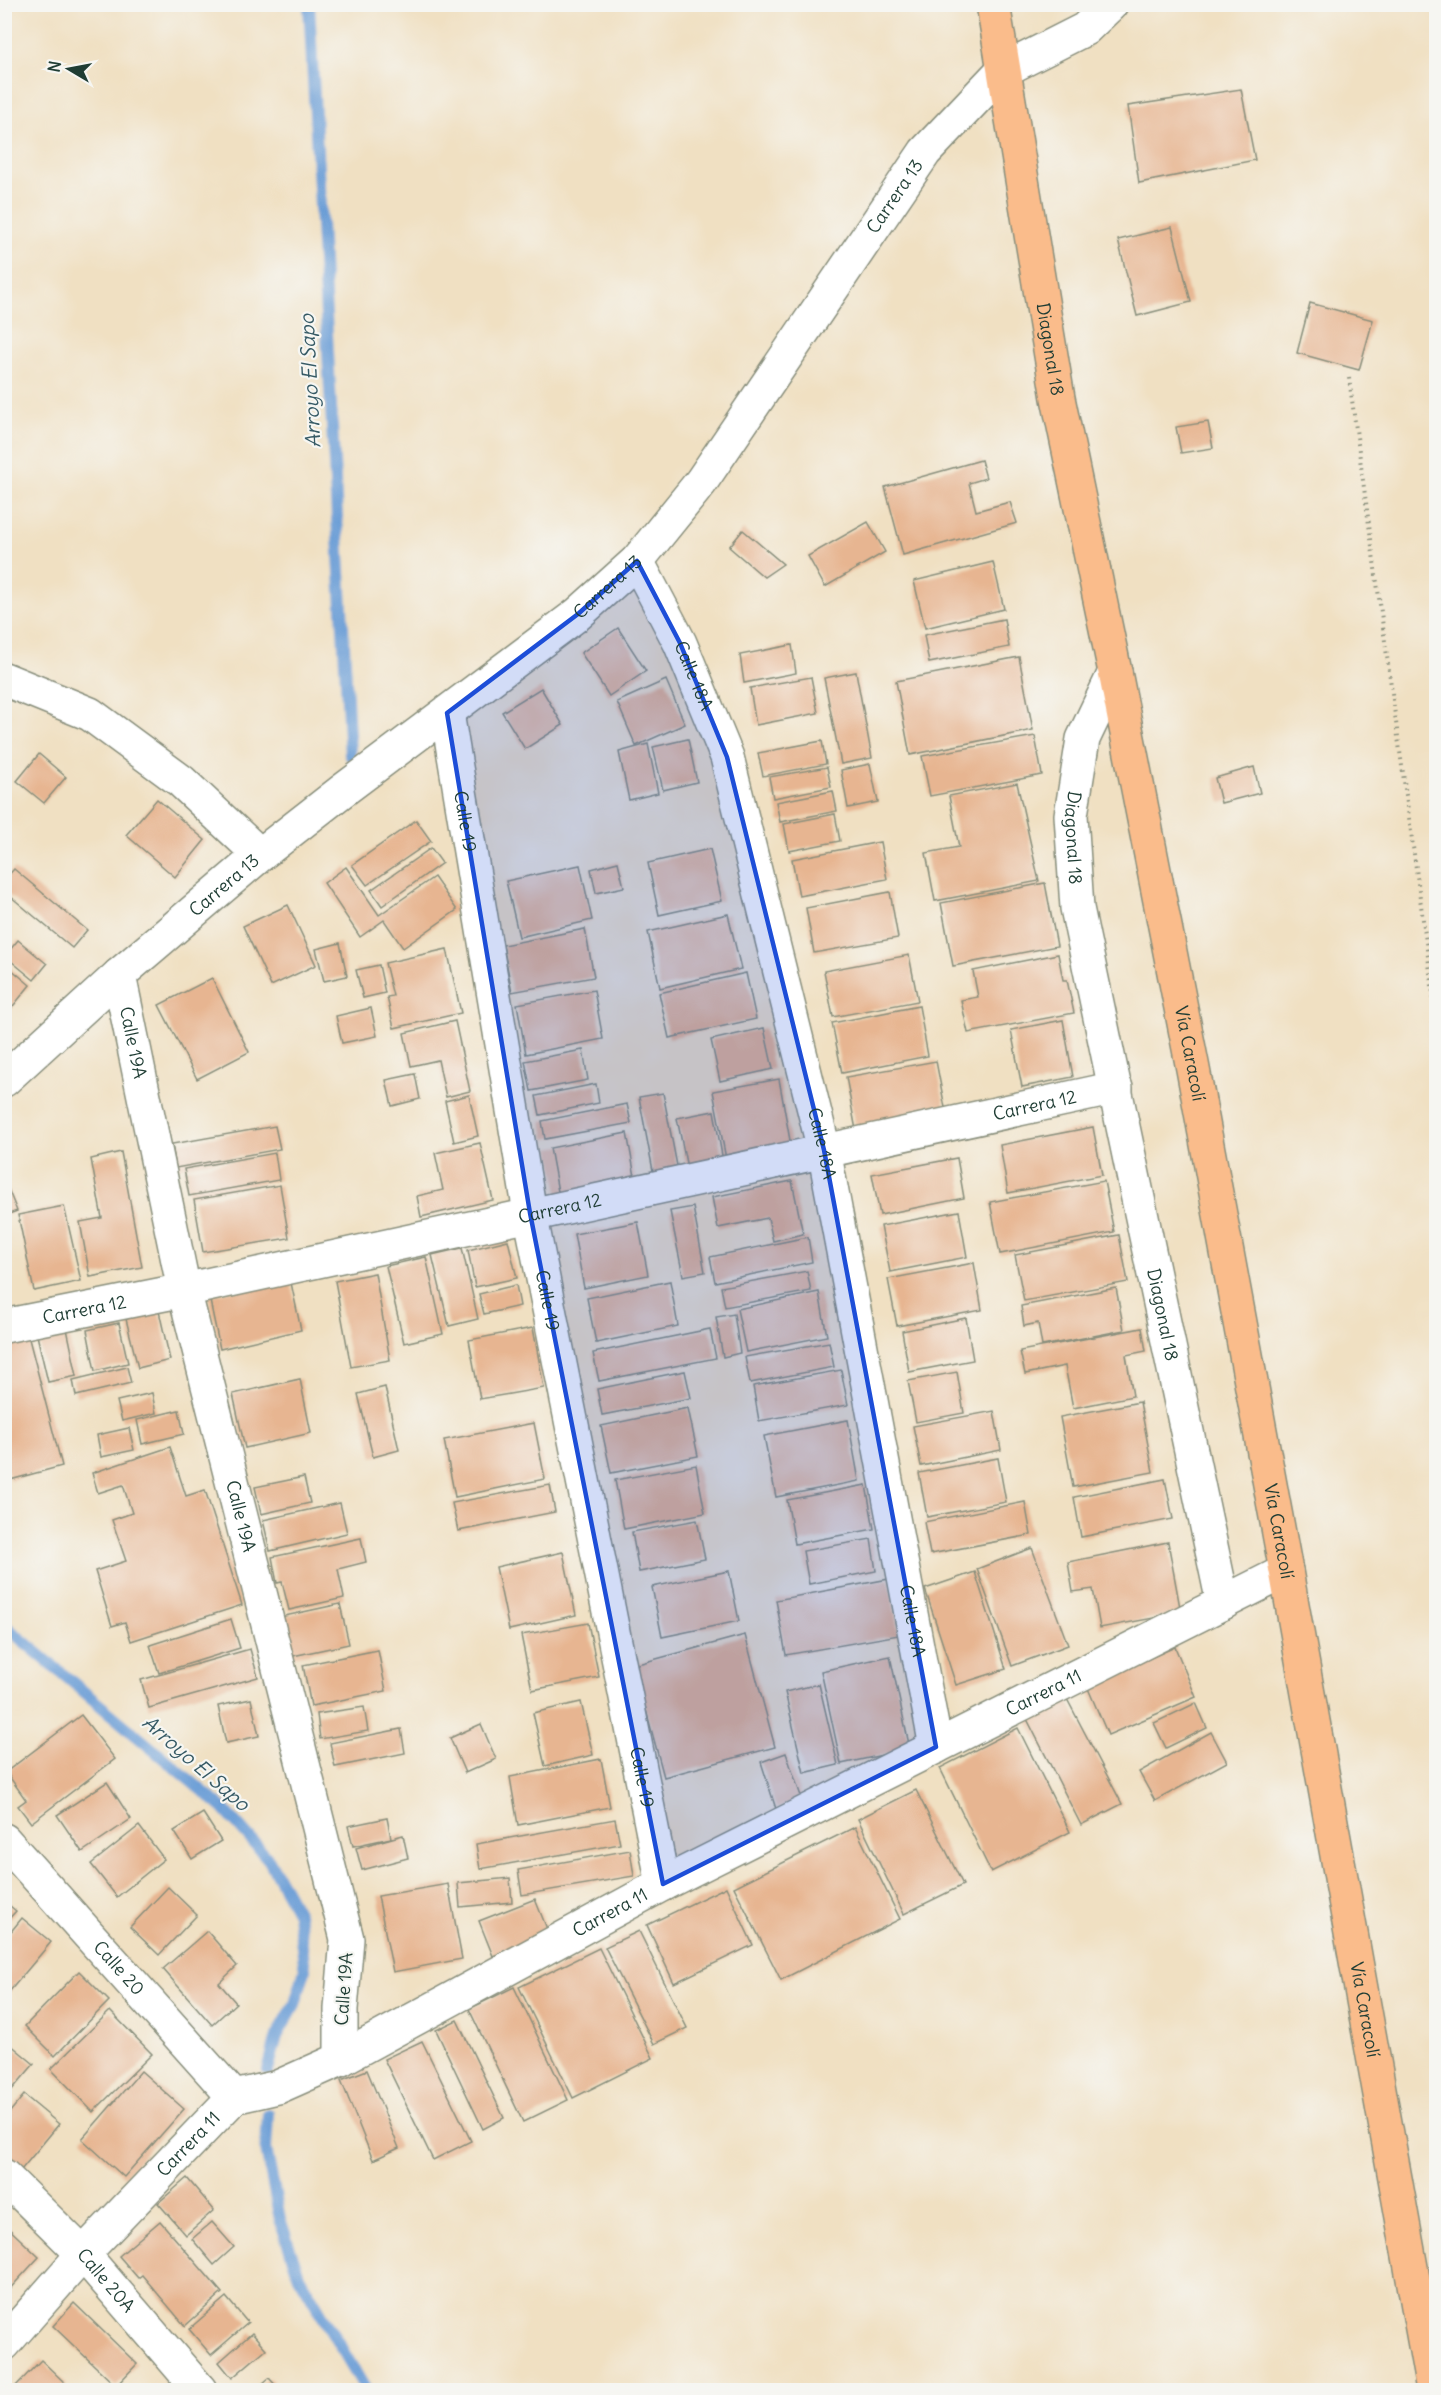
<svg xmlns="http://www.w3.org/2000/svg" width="1441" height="2395" viewBox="0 0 1441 2395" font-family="Delius,sans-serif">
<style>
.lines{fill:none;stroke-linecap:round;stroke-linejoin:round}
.stream{stroke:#6b9dd6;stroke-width:12}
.building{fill:#e7b591}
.minor-casing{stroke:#888e7b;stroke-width:36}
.major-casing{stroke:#888e7b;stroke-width:36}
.path{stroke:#888e7b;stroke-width:4;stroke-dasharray:1.5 4.5;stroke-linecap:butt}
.minor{stroke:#fff;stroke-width:33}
.major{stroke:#fabc8b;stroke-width:33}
.marked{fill:#1d4ed8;fill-opacity:0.2;stroke:#1d4ed8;stroke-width:4.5;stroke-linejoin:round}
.labels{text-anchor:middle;stroke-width:4.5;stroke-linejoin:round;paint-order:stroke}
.street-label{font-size:18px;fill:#1f3d34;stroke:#f6f6f2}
.water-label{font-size:20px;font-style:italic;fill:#365a65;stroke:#f6f6f2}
</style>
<rect width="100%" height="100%" fill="#f6f6f2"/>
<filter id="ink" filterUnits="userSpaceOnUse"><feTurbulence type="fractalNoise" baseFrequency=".0167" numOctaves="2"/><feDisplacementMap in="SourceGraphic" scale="12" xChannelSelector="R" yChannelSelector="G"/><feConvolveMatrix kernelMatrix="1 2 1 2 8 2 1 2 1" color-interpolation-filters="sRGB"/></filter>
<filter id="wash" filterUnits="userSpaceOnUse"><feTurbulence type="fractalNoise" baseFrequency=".008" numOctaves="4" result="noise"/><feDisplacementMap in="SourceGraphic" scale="24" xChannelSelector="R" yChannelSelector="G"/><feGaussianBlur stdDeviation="1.35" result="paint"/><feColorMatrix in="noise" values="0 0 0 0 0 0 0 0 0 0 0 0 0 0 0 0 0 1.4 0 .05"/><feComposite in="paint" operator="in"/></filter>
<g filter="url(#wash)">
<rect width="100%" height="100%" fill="#f0e0c2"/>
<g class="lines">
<!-- stream -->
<g class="stream">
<polyline points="309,4 350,755"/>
<polyline points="4,1625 223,1808 269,1860 298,1914 305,1970 295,2004 277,2036 268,2070"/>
<polyline points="268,2114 266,2149 280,2219 299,2276 366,2390"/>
</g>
</g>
<g id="blocks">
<!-- building -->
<g class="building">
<polygon points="1241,89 1255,160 1139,183 1128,106"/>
<polygon points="1172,227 1191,302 1137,316 1118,240"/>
<polygon points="1310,303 1373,320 1359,370 1297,353"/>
<polygon points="1208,422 1213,448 1181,453 1176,427"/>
<polygon points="981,460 986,478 969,483 976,511 1010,502 1017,523 903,555 885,487"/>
<polygon points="868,522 885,552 825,587 808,556"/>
<polygon points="743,530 783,564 764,577 729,547"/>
<polygon points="993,562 1004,609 925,628 914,581"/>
<polygon points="1004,619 1009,647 929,663 924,635"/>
<polygon points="618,628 646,671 609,696 581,653"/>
<polygon points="792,645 796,673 744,683 740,655"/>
<polygon points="1019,657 1033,730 910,755 896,681"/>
<polygon points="856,672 872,758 841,764 824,678"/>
<polygon points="811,677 818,713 756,725 750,688"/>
<polygon points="666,680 685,724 636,746 617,702"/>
<polygon points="541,688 563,725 525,749 502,712"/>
<polygon points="1035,736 1042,775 930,796 922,756"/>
<polygon points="688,739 697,782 663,790 653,747"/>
<polygon points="822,741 826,764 763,776 758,753"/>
<polygon points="648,744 658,793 629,800 619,752"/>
<polygon points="39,754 66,777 44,803 17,781"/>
<polygon points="870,764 878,802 848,808 841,770"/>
<polygon points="827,767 831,787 773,798 769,777"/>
<polygon points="1254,767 1260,793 1221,803 1215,778"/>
<polygon points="1017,783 1039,881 935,901 926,853 959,847 949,796"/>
<polygon points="833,791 837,811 780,822 776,802"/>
<polygon points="157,799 205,840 175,877 126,835"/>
<polygon points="835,814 840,841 789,851 784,824"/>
<polygon points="416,820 431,841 367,885 352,865"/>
<polygon points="880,842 887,879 799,896 792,859"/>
<polygon points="431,848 442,863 382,906 371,890"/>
<polygon points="710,849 722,901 659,915 648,863"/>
<polygon points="618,862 624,887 596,893 591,869"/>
<polygon points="580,865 592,920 519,937 506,881"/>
<polygon points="346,867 379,915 434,877 457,910 403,948 384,920 360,937 324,883"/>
<polygon points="14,869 87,930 72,948 4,891 4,880"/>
<polygon points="1045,883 1057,946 953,966 941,903"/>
<polygon points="890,892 898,938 814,953 806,908"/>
<polygon points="288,905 316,965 271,986 243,926"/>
<polygon points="728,914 741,969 660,988 648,932"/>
<polygon points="585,929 594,977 512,992 503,945"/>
<polygon points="18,940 47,964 34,980 5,956"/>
<polygon points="340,943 347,976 324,981 316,949"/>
<polygon points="447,949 461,1013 394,1028 387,997 393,996 385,963"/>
<polygon points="1058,954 1063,980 1067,980 1074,1013 968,1033 961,1000 978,997 973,971"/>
<polygon points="909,955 918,1001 833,1017 824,971"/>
<polygon points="4,963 30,985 10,1010 4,1005"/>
<polygon points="379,965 385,993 363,998 356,970"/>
<polygon points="746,973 756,1019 669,1038 659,993"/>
<polygon points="212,978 249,1052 197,1079 159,1005"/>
<polygon points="594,990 603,1039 526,1054 517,1004"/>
<polygon points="919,1006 928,1056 842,1073 832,1023"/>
<polygon points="371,1008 377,1036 342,1043 336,1016"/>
<polygon points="1063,1020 1073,1077 1022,1087 1011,1030"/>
<polygon points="455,1021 470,1091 446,1097 438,1060 411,1066 404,1033"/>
<polygon points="764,1028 773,1069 720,1081 711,1040"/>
<polygon points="583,1050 588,1080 531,1091 525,1061"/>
<polygon points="936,1061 946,1113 856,1130 846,1077"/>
<polygon points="415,1074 420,1099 392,1106 386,1080"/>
<polygon points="779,1079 791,1146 726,1159 713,1091"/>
<polygon points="596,1084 599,1103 540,1115 536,1096"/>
<polygon points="663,1093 678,1171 654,1176 639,1097"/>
<polygon points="469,1095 478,1136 454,1142 445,1101"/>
<polygon points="627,1104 631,1123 545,1139 542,1121"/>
<polygon points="714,1111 723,1161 687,1168 677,1118"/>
<polygon points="275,1126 280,1149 176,1168 172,1144"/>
<polygon points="1093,1127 1102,1175 1008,1193 1000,1145"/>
<polygon points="627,1133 636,1182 559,1197 550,1148"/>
<polygon points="480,1143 493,1200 421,1217 417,1196 443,1190 435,1153"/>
<polygon points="121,1152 142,1267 90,1277 80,1222 102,1218 91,1159"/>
<polygon points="275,1153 279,1180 189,1196 184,1169"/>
<polygon points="957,1158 964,1198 880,1215 872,1174"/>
<polygon points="4,1179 17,1211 4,1216"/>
<polygon points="792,1181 803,1234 773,1241 768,1218 718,1228 712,1197"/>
<polygon points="1104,1181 1114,1232 1000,1254 990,1202"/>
<polygon points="280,1185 289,1238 203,1252 194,1200"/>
<polygon points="64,1206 81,1281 34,1291 18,1215"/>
<polygon points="693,1207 705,1272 683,1276 670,1211"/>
<polygon points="959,1211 967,1257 890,1272 881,1226"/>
<polygon points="638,1222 648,1275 584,1288 574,1234"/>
<polygon points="1119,1235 1128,1282 1024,1301 1015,1255"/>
<polygon points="808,1237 812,1262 715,1282 710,1257"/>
<polygon points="508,1240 517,1278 475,1287 468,1250"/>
<polygon points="462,1248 478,1319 449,1326 432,1255"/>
<polygon points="426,1257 443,1334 404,1343 386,1266"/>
<polygon points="974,1263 982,1310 897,1326 888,1279"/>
<polygon points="807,1271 811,1291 725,1307 721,1287"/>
<polygon points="375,1273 390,1360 351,1367 335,1281"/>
<polygon points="290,1278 301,1330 220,1349 209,1296"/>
<polygon points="670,1281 678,1326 596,1343 587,1298"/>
<polygon points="516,1285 520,1306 484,1314 479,1294"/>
<polygon points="1116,1288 1124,1330 1042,1346 1038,1323 1024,1326 1021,1306"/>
<polygon points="819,1292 827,1336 746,1352 737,1309"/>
<polygon points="159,1311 170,1360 138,1368 126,1319"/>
<polygon points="734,1314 740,1353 723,1357 716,1317"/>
<polygon points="966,1318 973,1360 909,1372 902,1331"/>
<polygon points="119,1323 128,1363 95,1371 87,1330"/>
<polygon points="66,1324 77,1376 48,1382 36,1331"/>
<polygon points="533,1328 544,1388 480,1399 469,1340"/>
<polygon points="1142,1328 1146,1351 1126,1355 1133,1396 1073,1408 1065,1366 1025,1374 1020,1351"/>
<polygon points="710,1329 716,1358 599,1381 593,1353"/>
<polygon points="27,1331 62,1466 10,1480 4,1460 4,1337"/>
<polygon points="829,1342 834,1367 750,1383 745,1357"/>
<polygon points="127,1367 131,1383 76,1396 73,1380"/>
<polygon points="841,1370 848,1405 759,1421 753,1386"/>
<polygon points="685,1371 691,1398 602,1415 597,1389"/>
<polygon points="957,1372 964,1413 916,1422 908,1381"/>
<polygon points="300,1379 311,1433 245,1448 233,1394"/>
<polygon points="385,1387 399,1450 373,1457 358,1394"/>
<polygon points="152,1393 156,1413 122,1421 117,1401"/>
<polygon points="1140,1402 1153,1472 1073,1487 1060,1417"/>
<polygon points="688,1408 698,1456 611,1473 601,1426"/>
<polygon points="179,1410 184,1434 142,1444 137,1420"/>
<polygon points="994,1411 1001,1450 921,1466 913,1426"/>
<polygon points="848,1420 859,1481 776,1497 764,1436"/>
<polygon points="534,1423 545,1479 455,1497 444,1440"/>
<polygon points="129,1428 134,1450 101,1457 97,1435"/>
<polygon points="170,1447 186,1496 205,1490 242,1605 131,1641 125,1622 112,1626 95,1571 126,1561 112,1520 132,1513 123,1485 98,1493 92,1473"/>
<polygon points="998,1458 1006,1502 927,1517 919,1473"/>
<polygon points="696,1465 705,1513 624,1529 615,1480"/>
<polygon points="304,1477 310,1503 261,1514 255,1487"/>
<polygon points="1165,1479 1173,1519 1081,1537 1074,1497"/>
<polygon points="550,1485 555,1512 458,1531 452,1503"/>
<polygon points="866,1485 874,1529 795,1544 787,1500"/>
<polygon points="1025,1502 1031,1535 930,1554 924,1522"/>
<polygon points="340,1503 347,1533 270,1551 263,1520"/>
<polygon points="697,1520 705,1559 639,1572 632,1532"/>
<polygon points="361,1538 366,1562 338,1569 344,1598 289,1610 282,1582 277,1583 272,1557"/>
<polygon points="871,1539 876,1571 809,1584 803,1551"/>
<polygon points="1168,1542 1181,1613 1100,1628 1093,1589 1073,1592 1068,1562"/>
<polygon points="1032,1548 1068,1645 1012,1666 977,1569"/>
<polygon points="563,1552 576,1615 509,1630 496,1567"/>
<polygon points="729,1571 739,1621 662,1637 652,1587"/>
<polygon points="975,1572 1006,1669 956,1685 925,1589"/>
<polygon points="889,1579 899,1635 786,1655 776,1600"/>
<polygon points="340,1604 349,1644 288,1657 280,1617"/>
<polygon points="231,1619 240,1648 159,1673 150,1645"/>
<polygon points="588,1623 599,1677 532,1690 521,1635"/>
<polygon points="745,1635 775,1747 664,1777 634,1665"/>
<polygon points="1175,1647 1196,1697 1108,1735 1087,1686"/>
<polygon points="250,1649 258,1677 149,1708 141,1680"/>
<polygon points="378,1650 386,1691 311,1706 303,1665"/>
<polygon points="890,1656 910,1749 841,1764 821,1671"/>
<polygon points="819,1684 838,1765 804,1773 785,1692"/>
<polygon points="1066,1697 1122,1804 1081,1825 1026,1717"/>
<polygon points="251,1699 259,1736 226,1743 218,1706"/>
<polygon points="581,1702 593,1755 545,1766 533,1713"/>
<polygon points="1196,1703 1207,1728 1166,1748 1154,1723"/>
<polygon points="364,1707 368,1731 320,1739 317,1714"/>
<polygon points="81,1715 115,1759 31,1823 18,1806 26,1800 6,1772"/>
<polygon points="481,1724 496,1759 465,1773 450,1738"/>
<polygon points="1018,1728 1070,1832 991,1872 940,1768"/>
<polygon points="401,1729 405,1753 335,1767 330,1743"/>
<polygon points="1211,1732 1227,1762 1155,1801 1139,1772"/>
<polygon points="786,1753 802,1799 776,1809 761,1762"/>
<polygon points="601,1759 610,1807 518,1825 510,1777"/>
<polygon points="107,1782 131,1819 82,1852 57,1815"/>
<polygon points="916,1790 963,1885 904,1914 858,1819"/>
<polygon points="203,1813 221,1841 192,1859 174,1831"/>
<polygon points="387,1818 391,1838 353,1846 348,1826"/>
<polygon points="615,1819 620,1844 480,1869 476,1844"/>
<polygon points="139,1826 164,1859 117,1897 91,1864"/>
<polygon points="855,1827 900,1919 781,1980 734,1887"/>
<polygon points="403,1835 408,1858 362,1870 356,1848"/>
<polygon points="630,1850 634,1876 522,1895 518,1870"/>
<polygon points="510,1878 512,1902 460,1907 458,1883"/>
<polygon points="448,1884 462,1959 393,1972 378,1896"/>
<polygon points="168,1887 197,1915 159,1955 130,1927"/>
<polygon points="726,1887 753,1945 674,1983 647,1925"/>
<polygon points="535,1899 549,1934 493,1956 479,1921"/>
<polygon points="4,1901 16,1911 4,1924"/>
<polygon points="22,1918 51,1942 4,1998 4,1940"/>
<polygon points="207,1931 237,1966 219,1983 236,2003 212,2025 163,1969"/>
<polygon points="639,1931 687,2028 654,2044 605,1947"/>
<polygon points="599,1948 653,2058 573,2098 519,1987"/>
<polygon points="79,1971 109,2001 55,2056 25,2026"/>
<polygon points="514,1987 568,2100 523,2122 469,2009"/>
<polygon points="110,2011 152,2054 93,2112 51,2069"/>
<polygon points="457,2020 504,2118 483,2129 436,2030"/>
<polygon points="4,2039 34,2064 4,2099"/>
<polygon points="422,2041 471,2141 433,2160 384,2059"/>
<polygon points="367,2070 399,2148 373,2160 341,2080"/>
<polygon points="141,2071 184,2109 124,2177 82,2139"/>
<polygon points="24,2095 59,2124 21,2170 4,2156 4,2119"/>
<polygon points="187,2178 214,2210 186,2235 158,2203"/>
<polygon points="160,2221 222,2293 185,2326 142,2275 138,2278 119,2256"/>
<polygon points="212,2222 234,2247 214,2265 192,2239"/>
<polygon points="4,2224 39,2257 4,2295"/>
<polygon points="226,2297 248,2323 211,2355 189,2329"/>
<polygon points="74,2303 137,2364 116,2386 53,2326"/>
<polygon points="252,2333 266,2349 232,2378 219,2362"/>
<polygon points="41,2360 66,2384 61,2390 12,2390"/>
<polygon points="269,2378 280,2390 255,2390"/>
</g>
</g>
</g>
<g filter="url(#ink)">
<use href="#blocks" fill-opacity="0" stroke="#888e7b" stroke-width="1.5"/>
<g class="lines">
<defs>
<g id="minor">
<path id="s1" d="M637,561L680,643L727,757L824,1150L936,1747"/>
<path id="s2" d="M1115,672L1083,739L1071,815L1077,908L1223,1603"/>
<polyline points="4,679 90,714 181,781 260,855"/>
<path id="s3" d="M447,713L530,1213L663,1884"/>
<path id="s4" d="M119,975L184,1290L347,1939L341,2009V2059"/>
<path id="s5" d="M4,1080L119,975L260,855L342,791L578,614L637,561L701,482L925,152L1002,71L1085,29L1111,4"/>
<path id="s6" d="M4,1326L184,1290L1116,1088"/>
<path id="s7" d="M4,1840L234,2097"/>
<path id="s8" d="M4,2176L83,2254L200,2390"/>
<path id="s9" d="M4,2344L83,2254L234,2097L278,2087L341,2059L663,1884L1286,1571"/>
</g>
<g id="major">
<path id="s10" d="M993,4L1058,398L1115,672L1193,1069L1286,1571L1433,2390"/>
</g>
</defs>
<!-- minor casing -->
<use href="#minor" class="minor-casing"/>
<!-- major casing -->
<use href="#major" class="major-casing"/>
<!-- path -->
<polyline class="path" points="1349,378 1436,1015"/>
<!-- minor -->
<use href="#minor" class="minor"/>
<!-- major -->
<use href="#major" class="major"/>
</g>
</g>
<!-- marked area -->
<path class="marked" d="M637,561L680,643L727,757L824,1150L936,1747L663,1884L530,1213L447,713L578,614Z"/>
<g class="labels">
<!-- street labels -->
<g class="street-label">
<text dy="6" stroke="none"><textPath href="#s5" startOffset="1266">Carrera 13</textPath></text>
<text dy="6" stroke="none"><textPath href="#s10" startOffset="350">Diagonal 18</textPath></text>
<text dy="6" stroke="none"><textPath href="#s5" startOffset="780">Carrera 13</textPath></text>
<text dy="6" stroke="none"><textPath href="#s1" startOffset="128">Calle 18A</textPath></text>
<text dy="6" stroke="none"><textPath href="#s3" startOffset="110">Calle 19</textPath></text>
<text dy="6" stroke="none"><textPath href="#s2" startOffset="174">Diagonal 18</textPath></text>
<text dy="6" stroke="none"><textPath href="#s5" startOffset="294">Carrera 13</textPath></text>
<text dy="6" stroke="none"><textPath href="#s4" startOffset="69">Calle 19A</textPath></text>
<text dy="6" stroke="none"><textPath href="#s10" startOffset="1068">Vía Caracolí</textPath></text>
<text dy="6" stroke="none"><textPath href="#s6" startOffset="1054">Carrera 12</textPath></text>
<text dy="6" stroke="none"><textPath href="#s1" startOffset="614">Calle 18A</textPath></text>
<text dy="6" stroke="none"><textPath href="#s6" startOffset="568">Carrera 12</textPath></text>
<text dy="6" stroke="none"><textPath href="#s3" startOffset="596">Calle 19</textPath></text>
<text dy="6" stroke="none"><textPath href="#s6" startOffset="82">Carrera 12</textPath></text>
<text dy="6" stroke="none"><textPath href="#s2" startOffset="660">Diagonal 18</textPath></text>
<text dy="6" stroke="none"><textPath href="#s4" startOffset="555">Calle 19A</textPath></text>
<text dy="6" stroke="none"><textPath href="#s10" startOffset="1554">Vía Caracolí</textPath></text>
<text dy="6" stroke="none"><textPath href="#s1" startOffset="1100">Calle 18A</textPath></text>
<text dy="6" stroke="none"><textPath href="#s9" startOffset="1244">Carrera 11</textPath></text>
<text dy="6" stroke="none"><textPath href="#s3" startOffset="1082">Calle 19</textPath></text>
<text dy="6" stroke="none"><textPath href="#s9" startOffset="758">Carrera 11</textPath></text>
<text dy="6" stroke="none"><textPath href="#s7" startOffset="172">Calle 20</textPath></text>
<text transform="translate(344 1989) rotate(-86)" y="6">Calle 19A</text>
<text dy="6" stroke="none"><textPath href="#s10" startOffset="2040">Vía Caracolí</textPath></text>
<text dy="6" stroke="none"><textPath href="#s9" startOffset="272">Carrera 11</textPath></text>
<text dy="6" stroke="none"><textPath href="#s8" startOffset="146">Calle 20A</textPath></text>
</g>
<!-- water labels -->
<g class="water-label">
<text transform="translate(310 381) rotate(-93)" y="7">Arroyo El Sapo</text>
<text transform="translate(196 1763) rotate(41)" y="7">Arroyo El Sapo</text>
</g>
</g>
<!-- margin -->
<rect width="1441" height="2395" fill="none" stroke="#f6f6f2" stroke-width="24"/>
<!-- north arrow -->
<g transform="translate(69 69) rotate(280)" stroke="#f6f6f2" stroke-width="4.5" paint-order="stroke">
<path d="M0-4.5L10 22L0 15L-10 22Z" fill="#1f3d34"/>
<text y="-9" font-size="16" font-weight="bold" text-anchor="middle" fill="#1f3d34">N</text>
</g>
</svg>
